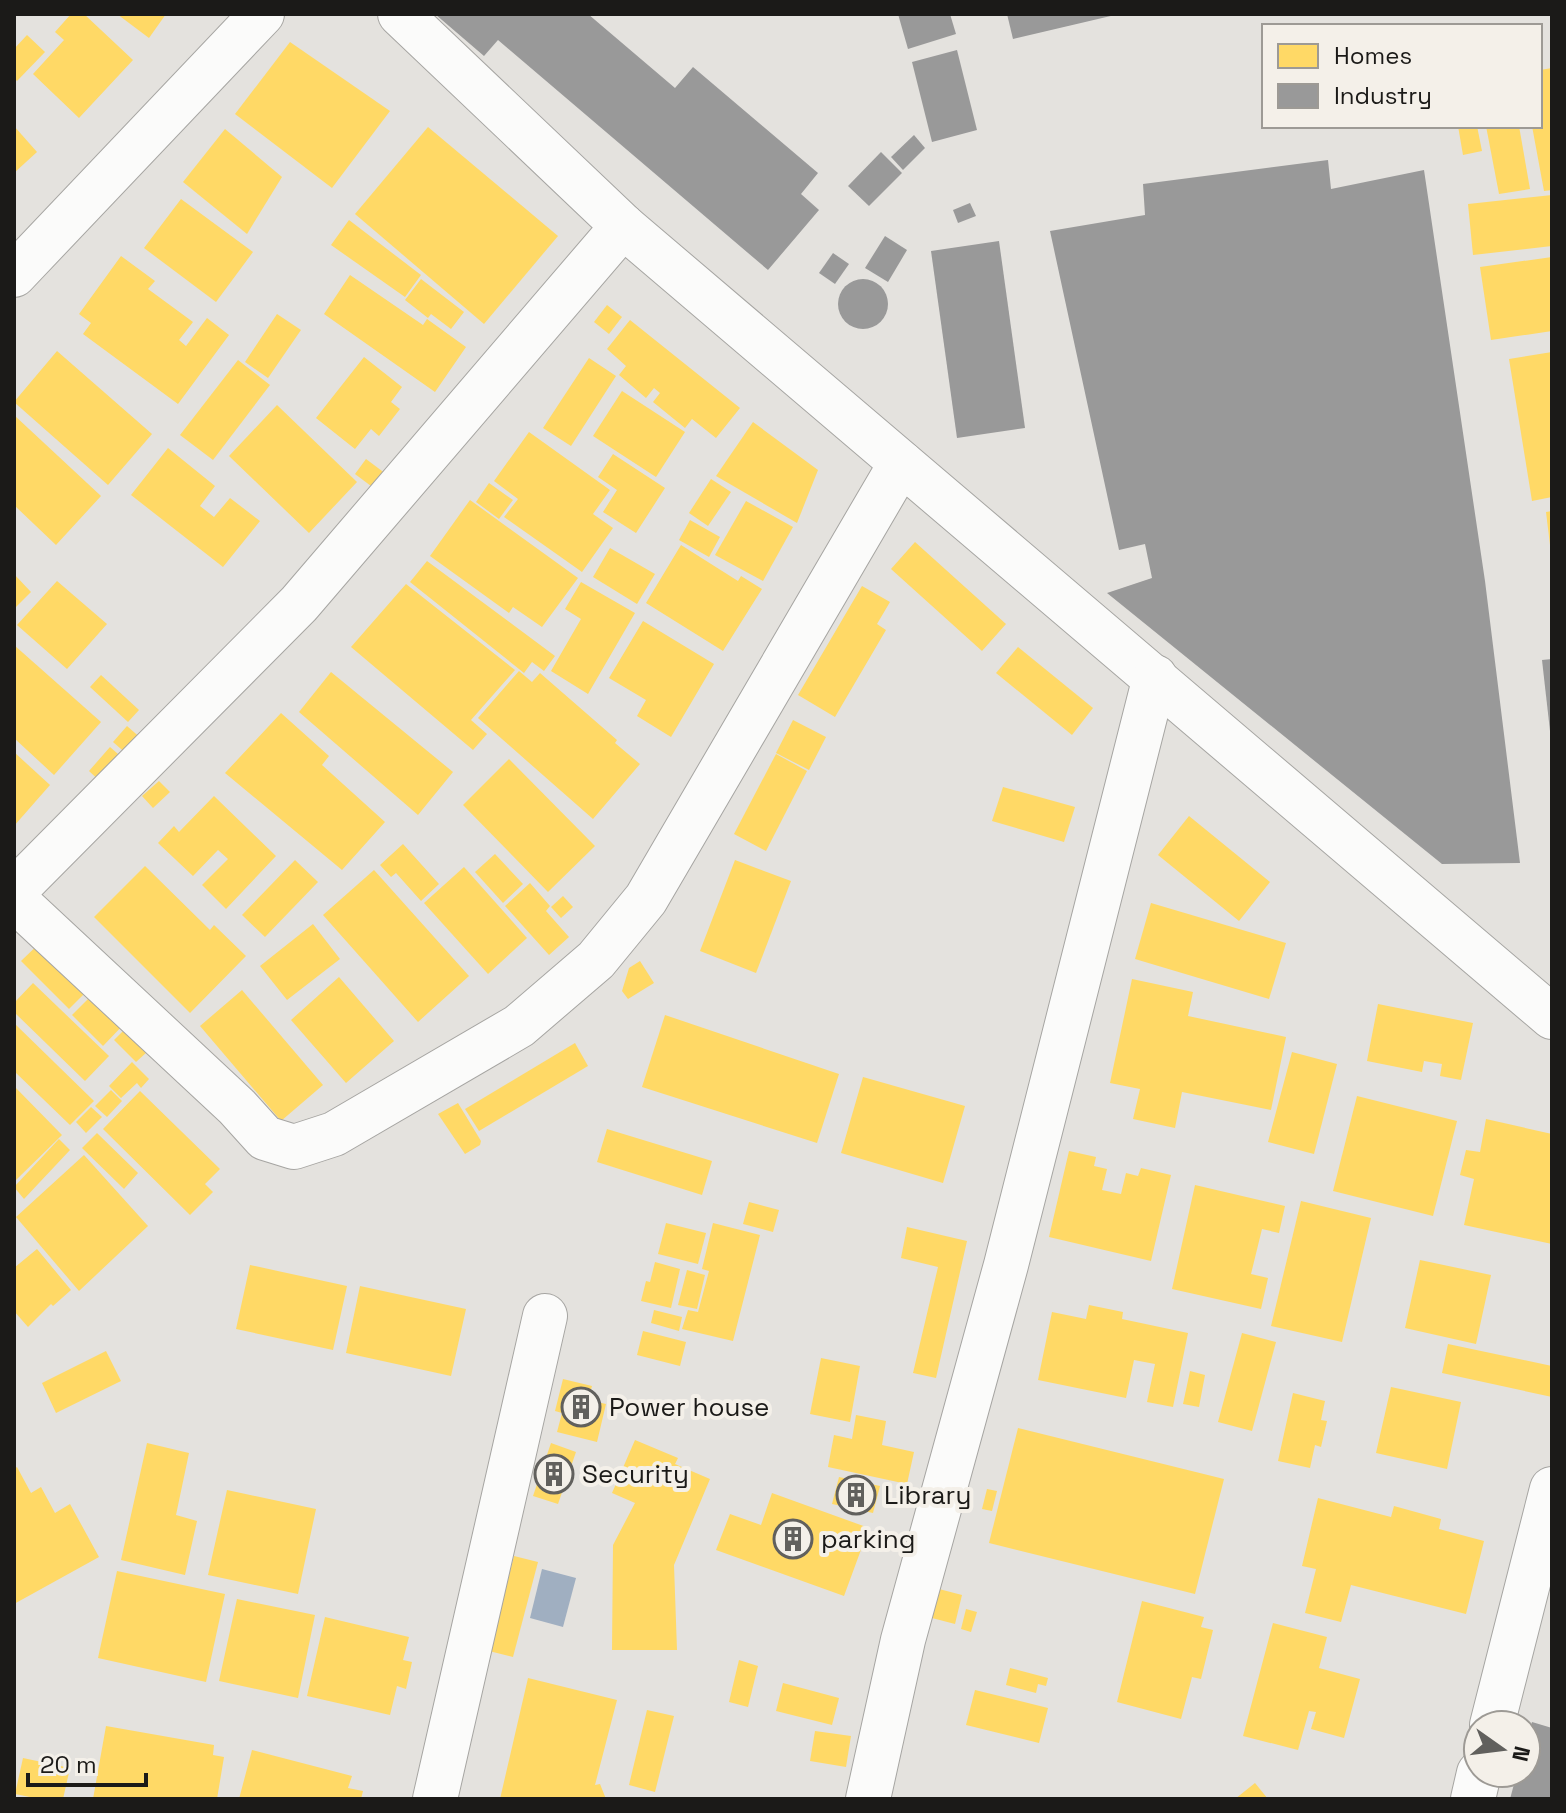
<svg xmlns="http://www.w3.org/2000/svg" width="1566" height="1813" viewBox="0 0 1566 1813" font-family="'Space Grotesk',sans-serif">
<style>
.water{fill:#a0afc1}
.homes{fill:#ffd966}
.industry{fill:#999}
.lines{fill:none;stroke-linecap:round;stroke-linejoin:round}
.street-casing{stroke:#a6a5a2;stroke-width:46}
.street{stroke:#fbfbfa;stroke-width:44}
.labels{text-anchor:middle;stroke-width:8;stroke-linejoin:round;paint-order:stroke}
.poi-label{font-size:26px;fill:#1b1a18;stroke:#f4f0e9;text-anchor:start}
</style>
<rect width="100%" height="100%" fill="#e4e2de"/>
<!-- water -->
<polygon class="water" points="542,1569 576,1578 563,1627 530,1618"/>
<!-- homes -->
<g class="homes">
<polygon points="71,14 84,14 133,60 79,118 33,74 64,40 55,32"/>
<polygon points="117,14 166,14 149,38"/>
<polygon points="27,35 45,52 17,81 14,78 14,49"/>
<polygon points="290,42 390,111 332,188 235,114"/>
<polygon points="1552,68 1552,190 1544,191 1532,126 1540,126 1540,70"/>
<polygon points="14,126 37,152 14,173"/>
<polygon points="1458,126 1477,126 1482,151 1463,155"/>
<polygon points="1486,126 1519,126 1530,189 1499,194"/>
<polygon points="428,127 558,236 484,324 355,214"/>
<polygon points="225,129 282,177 247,234 183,182"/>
<polygon points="1552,195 1552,246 1473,255 1468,204"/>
<polygon points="181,199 253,252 216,302 144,248"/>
<polygon points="349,220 421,275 405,297 331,245"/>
<polygon points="121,256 155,281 148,289 193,322 179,340 186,346 207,318 229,335 178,404 83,334 91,323 79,314"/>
<polygon points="1552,257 1552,331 1491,340 1480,267"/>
<polygon points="350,275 423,325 427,319 466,347 435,392 324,314"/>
<polygon points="421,279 464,312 451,329 431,314 428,318 405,300"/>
<polygon points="607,305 622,317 609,334 594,322"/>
<polygon points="277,314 301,330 268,378 245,362"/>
<polygon points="630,320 740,408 716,438 692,419 685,428 653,402 660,393 654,388 646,398 619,375 626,366 607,349"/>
<polygon points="57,351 152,434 108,485 14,402"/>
<polygon points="1552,352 1552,497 1532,501 1509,359"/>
<polygon points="364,357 402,387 391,402 400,409 379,436 371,429 355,449 316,418"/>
<polygon points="589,358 616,376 571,446 543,428"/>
<polygon points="238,360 270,385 213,460 180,435"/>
<polygon points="622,391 685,432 656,477 593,436"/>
<polygon points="277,405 357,482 309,533 229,456"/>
<polygon points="14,415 101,496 56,545 14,505"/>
<polygon points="753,422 818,470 797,523 716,476"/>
<polygon points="529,432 610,490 593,514 613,528 582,572 504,517 518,499 494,481"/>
<polygon points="168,448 215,486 200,506 214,517 230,498 260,521 223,567 131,495"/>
<polygon points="613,454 665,488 636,533 603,512 617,490 598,477"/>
<polygon points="366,459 394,480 383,495 355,474"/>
<polygon points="711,479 731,492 708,526 689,513"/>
<polygon points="489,483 513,500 499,519 476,502"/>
<polygon points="470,500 578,578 542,627 513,607 509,613 430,556"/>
<polygon points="746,501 793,527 763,581 715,555"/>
<polygon points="1552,511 1552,545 1550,545 1546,512"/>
<polygon points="690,520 720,537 709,557 679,540"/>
<polygon points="915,542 1006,624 982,651 891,569"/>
<polygon points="681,545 738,581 741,576 762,589 723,651 646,603"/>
<polygon points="610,548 655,574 637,604 593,577"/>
<polygon points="427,561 555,656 544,671 532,662 524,673 410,582"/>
<polygon points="14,574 31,592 14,609"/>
<polygon points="57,581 107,624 67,669 17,625"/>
<polygon points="581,582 635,613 588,694 551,671 581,619 565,609"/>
<polygon points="406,584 515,670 471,720 487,734 473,750 351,647"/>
<polygon points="862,586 890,602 877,624 886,630 835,717 798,695"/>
<polygon points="643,621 714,664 671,737 637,716 646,700 609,678"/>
<polygon points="14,645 101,722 54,775 14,738"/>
<polygon points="1018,647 1093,708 1072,735 996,673"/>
<polygon points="519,671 532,682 540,673 617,740 615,743 640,764 593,819 478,718"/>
<polygon points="331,672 453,772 418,815 299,712"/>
<polygon points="101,675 139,710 128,722 90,687"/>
<polygon points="281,713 329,756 322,765 385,822 342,870 225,773"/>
<polygon points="793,720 826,737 809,770 776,753"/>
<polygon points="127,726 143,740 129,756 113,742"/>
<polygon points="110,747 126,761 104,785 89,771"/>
<polygon points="14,752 50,785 14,826"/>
<polygon points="776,754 807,771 766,851 734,834"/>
<polygon points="509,759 595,846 548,892 463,805"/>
<polygon points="159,781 170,792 153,808 142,796"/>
<polygon points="1003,787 1075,807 1064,842 992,821"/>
<polygon points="214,796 276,856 226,909 202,885 228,859 218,850 193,876 158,843 174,826 179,832"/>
<polygon points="1189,816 1270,882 1239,921 1158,855"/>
<polygon points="403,844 439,884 421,901 396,873 391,877 380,865"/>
<polygon points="495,854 523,884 503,903 475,872"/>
<polygon points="295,860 318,882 265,937 242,915"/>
<polygon points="735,860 791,881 756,973 700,951"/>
<polygon points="145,866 210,930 214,925 246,956 190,1013 94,917"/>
<polygon points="464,867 527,938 488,974 424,903"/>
<polygon points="374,870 469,976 418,1022 323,915"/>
<polygon points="530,883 550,906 546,911 569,937 549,955 505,906"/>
<polygon points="563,896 573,907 561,918 551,907"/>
<polygon points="1151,903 1286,943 1269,999 1135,959"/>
<polygon points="313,924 340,959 287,1000 260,966"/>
<polygon points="46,937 94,984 69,1009 21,961"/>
<polygon points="640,961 654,983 628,999 622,991 629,968"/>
<polygon points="339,977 394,1041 346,1083 291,1020"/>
<polygon points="1132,979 1193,992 1188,1016 1286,1037 1271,1110 1182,1092 1175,1128 1133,1119 1140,1089 1110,1083"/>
<polygon points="33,983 109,1056 85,1081 14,1012 14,1003"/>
<polygon points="242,990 323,1085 281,1121 200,1026"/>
<polygon points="96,991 126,1022 103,1046 72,1015"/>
<polygon points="1378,1004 1473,1023 1461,1080 1440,1076 1442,1064 1424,1061 1422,1072 1367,1061"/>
<polygon points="665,1015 839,1074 817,1143 642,1087"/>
<polygon points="136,1018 159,1041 136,1062 114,1040"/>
<polygon points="14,1023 94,1101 70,1125 14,1071"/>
<polygon points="575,1043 588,1066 479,1131 465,1109"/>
<polygon points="1292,1052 1337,1064 1314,1154 1268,1142"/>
<polygon points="132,1062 149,1079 141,1088 137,1083 121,1098 109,1086"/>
<polygon points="863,1077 965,1106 943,1183 841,1153"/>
<polygon points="14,1086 62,1135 14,1182"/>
<polygon points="111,1090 122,1101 107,1117 95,1106"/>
<polygon points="140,1091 220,1169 205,1184 213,1192 190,1215 103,1129"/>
<polygon points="1357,1096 1457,1121 1433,1216 1333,1191"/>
<polygon points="458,1103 481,1141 480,1145 465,1154 438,1114"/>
<polygon points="91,1107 102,1117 86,1133 76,1122"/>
<polygon points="1486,1119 1552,1134 1552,1244 1464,1225 1474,1179 1460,1175 1466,1150 1480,1152"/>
<polygon points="607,1129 712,1161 702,1195 597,1162"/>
<polygon points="97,1133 138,1173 124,1189 82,1148"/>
<polygon points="59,1139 70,1150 24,1199 14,1187"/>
<polygon points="1069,1151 1096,1157 1094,1166 1107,1169 1102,1190 1121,1194 1126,1173 1138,1176 1141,1168 1171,1175 1151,1261 1049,1237"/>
<polygon points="84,1155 148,1226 79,1291 16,1217"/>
<polygon points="1195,1185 1285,1206 1279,1233 1262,1229 1251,1274 1268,1278 1261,1309 1172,1289"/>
<polygon points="1301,1201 1371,1218 1342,1342 1271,1326"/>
<polygon points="749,1202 779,1210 773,1232 743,1224"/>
<polygon points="666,1223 706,1233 698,1264 658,1254"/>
<polygon points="713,1223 760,1235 733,1341 682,1329 688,1310 698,1312 709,1271 702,1269"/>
<polygon points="907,1227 967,1241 936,1378 913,1373 938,1267 901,1258"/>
<polygon points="37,1249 71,1290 53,1306 51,1304 28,1327 14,1311 14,1268"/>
<polygon points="1420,1260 1491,1275 1476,1344 1405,1328"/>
<polygon points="655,1262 680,1269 671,1308 641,1301 646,1281 650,1282"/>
<polygon points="250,1265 347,1286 333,1350 236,1329"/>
<polygon points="687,1270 705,1275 697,1309 678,1305"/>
<polygon points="360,1286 466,1309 451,1376 346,1353"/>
<polygon points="1089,1305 1123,1312 1122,1319 1188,1333 1173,1407 1147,1402 1155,1364 1134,1360 1126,1398 1038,1380 1052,1312 1086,1319"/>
<polygon points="654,1310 682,1317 679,1331 651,1323"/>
<polygon points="643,1331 686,1342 680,1366 637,1355"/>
<polygon points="1242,1333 1276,1342 1252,1431 1218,1422"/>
<polygon points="1448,1344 1552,1366 1552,1397 1442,1373"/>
<polygon points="106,1351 121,1381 56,1413 42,1383"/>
<polygon points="821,1358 860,1366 850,1422 810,1414"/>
<polygon points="1190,1371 1205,1375 1199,1407 1183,1404"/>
<polygon points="563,1379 592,1386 588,1400 606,1404 597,1442 557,1432 562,1413 555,1411"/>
<polygon points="1391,1387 1461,1402 1447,1469 1376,1453"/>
<polygon points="1293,1393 1325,1401 1321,1420 1327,1421 1321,1447 1315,1445 1310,1468 1278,1461"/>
<polygon points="856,1415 886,1421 882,1445 914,1452 907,1484 828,1467 834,1435 852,1439"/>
<polygon points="1018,1428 1224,1479 1195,1594 989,1543"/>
<polygon points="635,1440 678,1458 675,1464 710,1479 674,1565 677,1650 612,1650 613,1545 635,1503 612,1493"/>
<polygon points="147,1443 189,1453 176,1515 197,1521 185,1575 121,1560"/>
<polygon points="551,1443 576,1452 558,1504 533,1496"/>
<polygon points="17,1467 31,1493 41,1487 55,1513 70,1504 99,1557 14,1604 14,1469"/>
<polygon points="839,1477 880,1486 873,1513 832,1504"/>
<polygon points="987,1489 997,1491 992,1511 982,1509"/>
<polygon points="227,1490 316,1509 298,1594 208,1575"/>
<polygon points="772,1493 869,1528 844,1596 716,1550 730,1514 761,1525"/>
<polygon points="1318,1498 1391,1517 1394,1506 1441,1519 1439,1529 1484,1541 1466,1614 1351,1585 1341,1622 1305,1613 1316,1569 1302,1566"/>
<polygon points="514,1556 538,1562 513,1657 489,1651"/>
<polygon points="117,1571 225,1594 206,1682 98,1658"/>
<polygon points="939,1589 962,1595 955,1624 932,1618"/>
<polygon points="237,1599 315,1615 298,1698 219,1681"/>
<polygon points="1142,1601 1204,1617 1201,1627 1213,1630 1201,1679 1192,1677 1181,1719 1117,1702"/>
<polygon points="966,1609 977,1612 971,1632 961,1629"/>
<polygon points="325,1617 409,1637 403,1660 412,1662 406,1689 397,1686 390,1715 307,1696"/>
<polygon points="1273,1623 1327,1637 1319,1668 1360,1679 1344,1738 1311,1729 1316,1712 1309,1711 1298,1750 1243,1736"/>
<polygon points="739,1660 758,1666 748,1707 729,1702"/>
<polygon points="1010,1668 1048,1678 1046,1686 1038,1684 1036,1693 1006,1685"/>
<polygon points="528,1678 617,1700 595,1785 600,1784 606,1799 500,1799"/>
<polygon points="783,1683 839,1698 832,1725 776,1711"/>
<polygon points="975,1690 1048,1708 1039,1743 966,1725"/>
<polygon points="647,1710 674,1716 655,1792 629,1785"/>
<polygon points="106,1726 214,1745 213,1755 224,1757 217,1799 93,1799"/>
<polygon points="815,1731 851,1736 846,1767 810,1761"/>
<polygon points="252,1750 352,1776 348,1788 363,1791 361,1799 239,1799"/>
<polygon points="23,1758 70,1768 63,1799 40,1799 15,1794"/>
<polygon points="1255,1783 1268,1799 1235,1799"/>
</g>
<!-- industry -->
<g class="industry">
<polygon points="435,14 588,14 675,88 693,67 818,173 801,194 819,210 768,270 498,40 484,56"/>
<polygon points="898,14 950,14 956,34 908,49"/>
<polygon points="1007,14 1115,14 1115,15 1013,39"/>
<polygon points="957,50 977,130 932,142 912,62"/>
<polygon points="914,135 925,148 903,170 891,157"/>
<polygon points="881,152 902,173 869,206 848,186"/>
<polygon points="1328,160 1331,189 1424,170 1485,581 1520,863 1442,864 1107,593 1152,578 1145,544 1119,550 1050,231 1145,215 1143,184"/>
<polygon points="970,203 976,216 958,223 953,210"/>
<polygon points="885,236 907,250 888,282 865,268"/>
<polygon points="999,241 1025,428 957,438 931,251"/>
<polygon points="833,253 849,264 835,284 819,273"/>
<circle cx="863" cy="304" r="25"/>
<polygon points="1552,659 1552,731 1550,731 1542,660"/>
<polygon points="1532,1722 1552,1728 1552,1799 1510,1799 1517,1773 1526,1773 1526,1742"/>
</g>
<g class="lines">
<defs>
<g id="street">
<polyline points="400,14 623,226 1552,1017"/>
<polyline points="14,275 262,14"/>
<polyline points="14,891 299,604 623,226"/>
<polyline points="14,899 237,1107 265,1138 294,1147 334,1134 519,1026 596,960 646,899 901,463"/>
<polyline points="1492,1725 1552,1489"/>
<polyline points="435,1799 545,1316"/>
<polyline points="868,1799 903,1640 1006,1265 1155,677"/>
<polyline points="1473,1799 1479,1773"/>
</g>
</defs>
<!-- street casing -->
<use href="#street" class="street-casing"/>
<!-- street -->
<use href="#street" class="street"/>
</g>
<!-- icons -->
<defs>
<symbol id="building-ring" viewBox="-11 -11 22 22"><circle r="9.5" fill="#f4f0e9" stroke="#61605d" stroke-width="1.5"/><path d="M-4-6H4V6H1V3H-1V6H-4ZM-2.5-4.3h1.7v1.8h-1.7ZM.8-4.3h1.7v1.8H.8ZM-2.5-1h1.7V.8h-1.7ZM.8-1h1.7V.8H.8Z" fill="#61605d"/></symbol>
</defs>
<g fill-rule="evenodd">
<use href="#building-ring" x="559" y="1385" width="44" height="44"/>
<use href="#building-ring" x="532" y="1452" width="44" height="44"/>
<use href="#building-ring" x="834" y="1473" width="44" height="44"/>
<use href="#building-ring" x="771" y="1517" width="44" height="44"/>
</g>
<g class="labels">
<!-- poi labels -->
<g class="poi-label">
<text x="609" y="1416">Power house</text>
<text x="582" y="1483">Security</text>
<text x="884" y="1504">Library</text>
<text x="821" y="1548">parking</text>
</g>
</g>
<!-- border -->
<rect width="1566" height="1813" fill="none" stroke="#1b1a18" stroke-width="32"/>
<!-- legend -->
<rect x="1262" y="24" width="280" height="104" fill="#f4f0e9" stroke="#9d9a95" stroke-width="2"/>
<rect x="1278" y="44" width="40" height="24" fill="#ffd966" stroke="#9d9a95" stroke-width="2"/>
<text x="1334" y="64" font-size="24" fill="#1b1a18">Homes</text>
<rect x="1278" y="84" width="40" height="24" fill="#999999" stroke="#9d9a95" stroke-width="2"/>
<text x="1334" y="104" font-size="24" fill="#1b1a18">Industry</text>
<!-- north arrow -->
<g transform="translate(1502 1749) rotate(104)"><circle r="38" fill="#f4f0e9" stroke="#9d9a95" stroke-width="2"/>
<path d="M0-6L14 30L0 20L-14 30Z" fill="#61605d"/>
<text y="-12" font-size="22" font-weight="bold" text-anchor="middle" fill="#1b1a18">N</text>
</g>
<!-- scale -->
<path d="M28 1773v12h118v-12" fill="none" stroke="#1b1a18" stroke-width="4"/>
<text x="40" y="1773" font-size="24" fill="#1b1a18" stroke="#f4f0e9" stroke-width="6" paint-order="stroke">20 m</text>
</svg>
